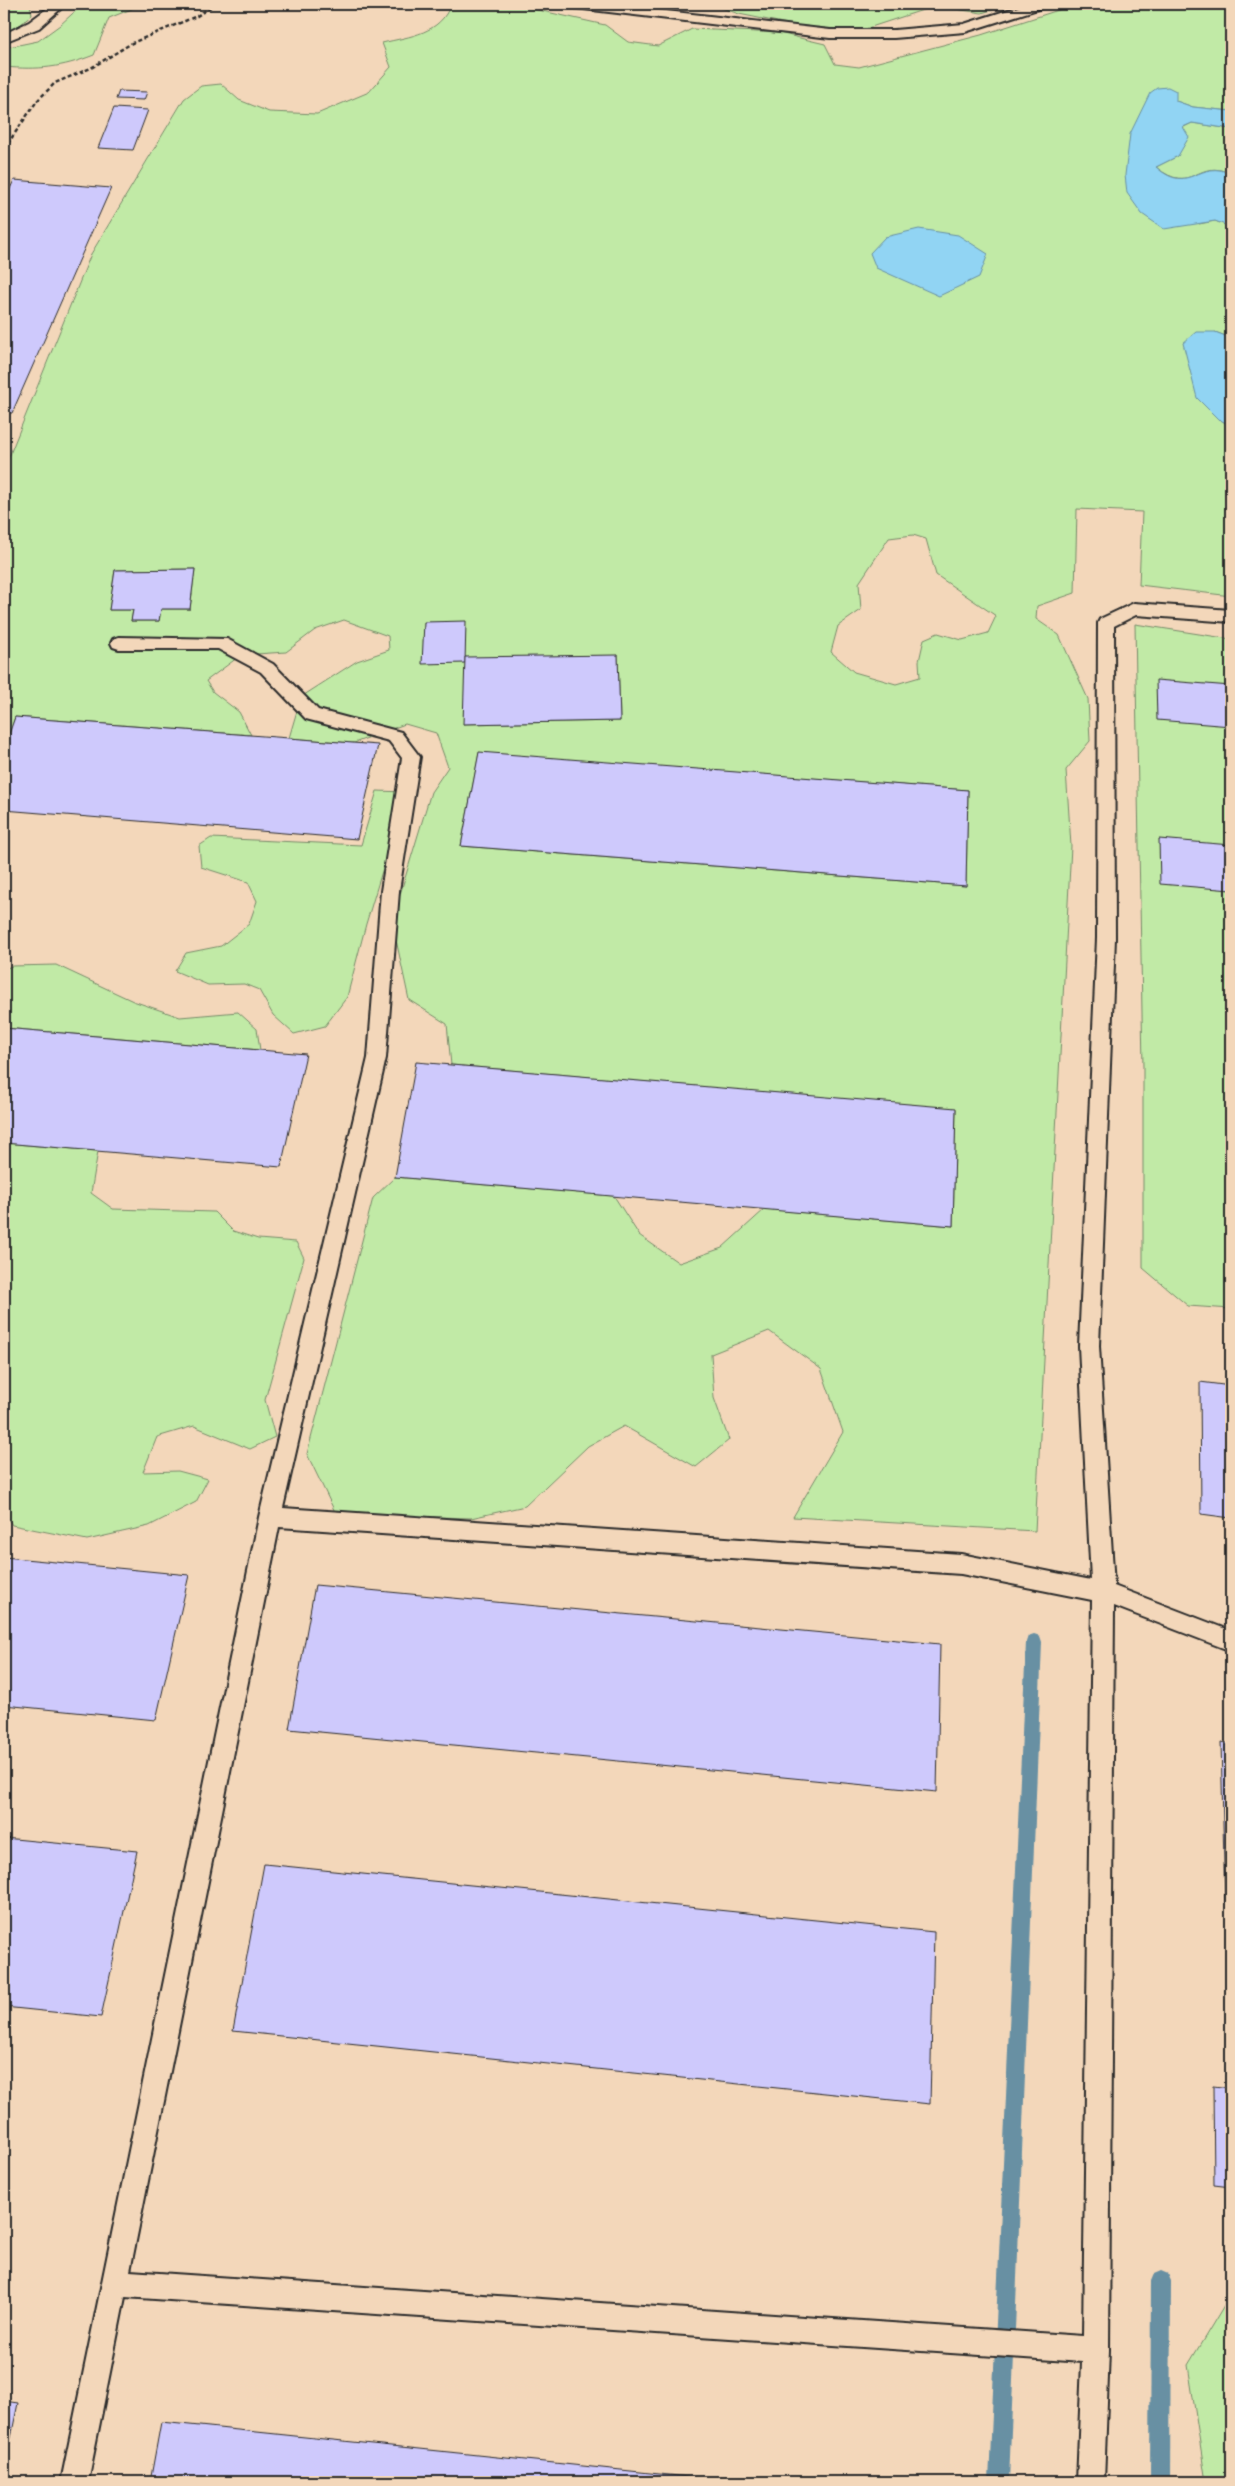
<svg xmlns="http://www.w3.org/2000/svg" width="1235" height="2486" viewBox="0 0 1235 2486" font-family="Caveat,sans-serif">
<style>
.green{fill:#c1eaa6;stroke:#768a68;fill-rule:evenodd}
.water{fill:#91d4f3;stroke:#6890a3}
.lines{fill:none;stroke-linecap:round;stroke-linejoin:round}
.stream{fill:#6890a3;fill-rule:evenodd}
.building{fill:#cec9fc;stroke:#2b2b2b}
.lane-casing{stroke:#2b2b2b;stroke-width:4}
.path{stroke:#2b2b2b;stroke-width:2.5;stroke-dasharray:4 2.5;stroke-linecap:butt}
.lane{fill:#f3d7ba;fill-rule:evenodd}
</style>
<rect width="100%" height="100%" fill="#f3d7ba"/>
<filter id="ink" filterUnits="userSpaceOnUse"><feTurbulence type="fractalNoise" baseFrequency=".02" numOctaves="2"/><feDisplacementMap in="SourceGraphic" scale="10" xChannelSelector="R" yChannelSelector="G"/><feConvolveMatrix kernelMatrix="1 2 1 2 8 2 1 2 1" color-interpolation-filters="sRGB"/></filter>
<g filter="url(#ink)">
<!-- green -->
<g class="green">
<polygon points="4,4 30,4 32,15 15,29 4,31"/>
<path d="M83,4H191L134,8L109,18L94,55C61,68 39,70 4,67V48L38,41L60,25Z"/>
<path d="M451,4H511L605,25L628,42L658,46L692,29L779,33L825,44L835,64L859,67L981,35L1077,4H1231V111L1193,107L1176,101L1130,134L1199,224L1215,221L1231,227V338L1215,332L1217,418L1231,426V596L1139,585L1142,512L1077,509L1075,593L1037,606L1036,619L1059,635L1088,699L1090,741L1066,770L1071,846L1035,1531L793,1517L843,1432L821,1369L769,1331L711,1354L714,1398L729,1440L696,1467L624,1426L588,1446L525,1506L471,1518L336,1514L307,1454L373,1198L395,1177L614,1196L639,1235L679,1263L722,1248L765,1209L953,1226L956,1109L451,1065L447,1024L409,1000L392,921L431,792L448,767L436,733L405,724L354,743L289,738L301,697L357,661L389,650L388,636L344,620L315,630L286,652L241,655L206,681L213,692L239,712L251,735L15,717L4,748V469L91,254L184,99L201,86L221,84L239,100L269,112L317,114L369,92L391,67L382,43C411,36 440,34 451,4ZM913,535L926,539L936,575L996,616L988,633L962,640L938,633L924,639L919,661L920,677L896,684L854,672L831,652L838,626L861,610L859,583L889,538ZM195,569L190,609H161L159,621H131L133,610H109L115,570ZM618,655L620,721L463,724ZM479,753L968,790L966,886L461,846Z"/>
<polygon points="710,4 1010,4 982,13 935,6 862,30 802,27 739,14"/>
<path d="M1192,123L1231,129V174C1197,156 1193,197 1156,167L1178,156L1182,128Z"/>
<polygon points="1135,624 1231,639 1231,1309 1188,1306 1143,1268 1143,1067"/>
<polygon points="377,791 406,792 366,924 347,997 325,1026 294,1034 273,1015 259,990 244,984 208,985 175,971 186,953 221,946 249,924 257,901 248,882 201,867 199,846 211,838 361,845"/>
<polygon points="56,965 133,1001 180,1017 238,1012 257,1029 260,1050 4,1028 4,969 12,966"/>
<polygon points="4,1143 98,1151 91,1193 113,1209 214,1212 233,1231 258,1239 296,1242 304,1258 265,1400 275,1437 250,1449 194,1426 157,1437 143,1472 178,1471 208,1479 196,1502 149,1526 87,1540 12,1525 4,1513"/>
<polygon points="1229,2297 1231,2297 1231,2482 1206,2482 1188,2365"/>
</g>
<!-- water -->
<g class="water">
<path d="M1168,87L1176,91V101L1193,107L1231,111V129L1192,123L1183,127L1189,137L1178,156L1156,167C1190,197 1199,157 1231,174V227L1215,221L1164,229L1142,214L1127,193L1125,175L1130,134L1150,93L1157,88Z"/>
<polygon points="919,229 958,235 988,254 979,277 939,296 876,268 870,253 885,237"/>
<polygon points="1196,332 1215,332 1231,338 1231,426 1217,418 1197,398 1183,343"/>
</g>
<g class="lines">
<!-- stream -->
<g class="stream">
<polygon points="1034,1634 1040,1636 1042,1642 1009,2482 989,2482 1026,1642 1028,1636"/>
<polygon points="1161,2271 1168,2274 1171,2281 1170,2482 1150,2482 1151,2281 1154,2274"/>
</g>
</g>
<!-- building -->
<g class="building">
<polygon points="119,91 147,92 144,100 116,99"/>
<polygon points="114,108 148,110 133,150 98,148"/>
<polygon points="14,180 111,188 12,413 4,413 4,202"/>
<polygon points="195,569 190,609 161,609 159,621 131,621 133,610 109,610 115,570"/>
<polygon points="466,621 465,663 422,664 424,622"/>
<polygon points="618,655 620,721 463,724 465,657"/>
<polygon points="1156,680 1231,686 1231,726 1157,720"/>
<polygon points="15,717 289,738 378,745 357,839 4,810 4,748"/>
<polygon points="479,752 968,790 966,886 461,846"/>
<polygon points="1159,839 1231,845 1231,890 1160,884"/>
<polygon points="4,1028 306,1054 281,1167 4,1143"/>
<polygon points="416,1062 956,1108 953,1226 395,1177"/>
<polygon points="1200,1382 1231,1386 1231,1518 1201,1514"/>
<polygon points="4,1557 189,1575 156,1720 4,1705"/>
<polygon points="315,1585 940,1644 937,1792 289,1729"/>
<polygon points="1221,1742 1231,1744 1231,1903 1225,1902"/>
<polygon points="4,1838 137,1851 101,2017 4,2007"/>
<polygon points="264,1864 934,1932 930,2104 233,2031"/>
<polygon points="1213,2086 1231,2088 1231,2187 1214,2185"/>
<polygon points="4,2401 18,2403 4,2471"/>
<polygon points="161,2422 736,2482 150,2482"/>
</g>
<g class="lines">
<defs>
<g id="lane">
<polygon points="53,4 66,4 39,28 4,42 4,34 29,22"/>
<polygon points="569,4 606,4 830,30 894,30 964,24 1027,4 1045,4 1044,7 965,32 894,38 830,38 575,8"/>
<path d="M1134,603L1231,610V622L1136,615L1114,626L1115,938L1099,1346L1114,1586L1231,1631V1651L1114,1606L1109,2350L1104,2482H1077L1082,2362L125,2297L88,2482H61L259,1517L368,1058L381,891L402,758L389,741L306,719L261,672L218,649H119L113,647L111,643L113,639L119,637L227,639L273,664L318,710L401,732L420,757L399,891L386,1058L283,1508L961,1554L1091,1580L1079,1346L1097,938L1098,623L1100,619ZM279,1527L961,1574L1092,1600L1083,2336L130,2271Z"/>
</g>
</defs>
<!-- lane casing -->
<use href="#lane" class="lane-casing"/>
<!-- path -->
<polyline class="path" points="4,149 37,101 55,83 91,68 132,43 197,16 215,4"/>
<!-- lane -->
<use href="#lane" class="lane"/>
</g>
</g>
<!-- margin -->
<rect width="1235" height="2486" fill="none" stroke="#f3d7ba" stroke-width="20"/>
<rect x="10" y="10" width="1215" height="2466" fill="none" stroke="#2b2b2b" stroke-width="2" filter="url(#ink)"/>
</svg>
